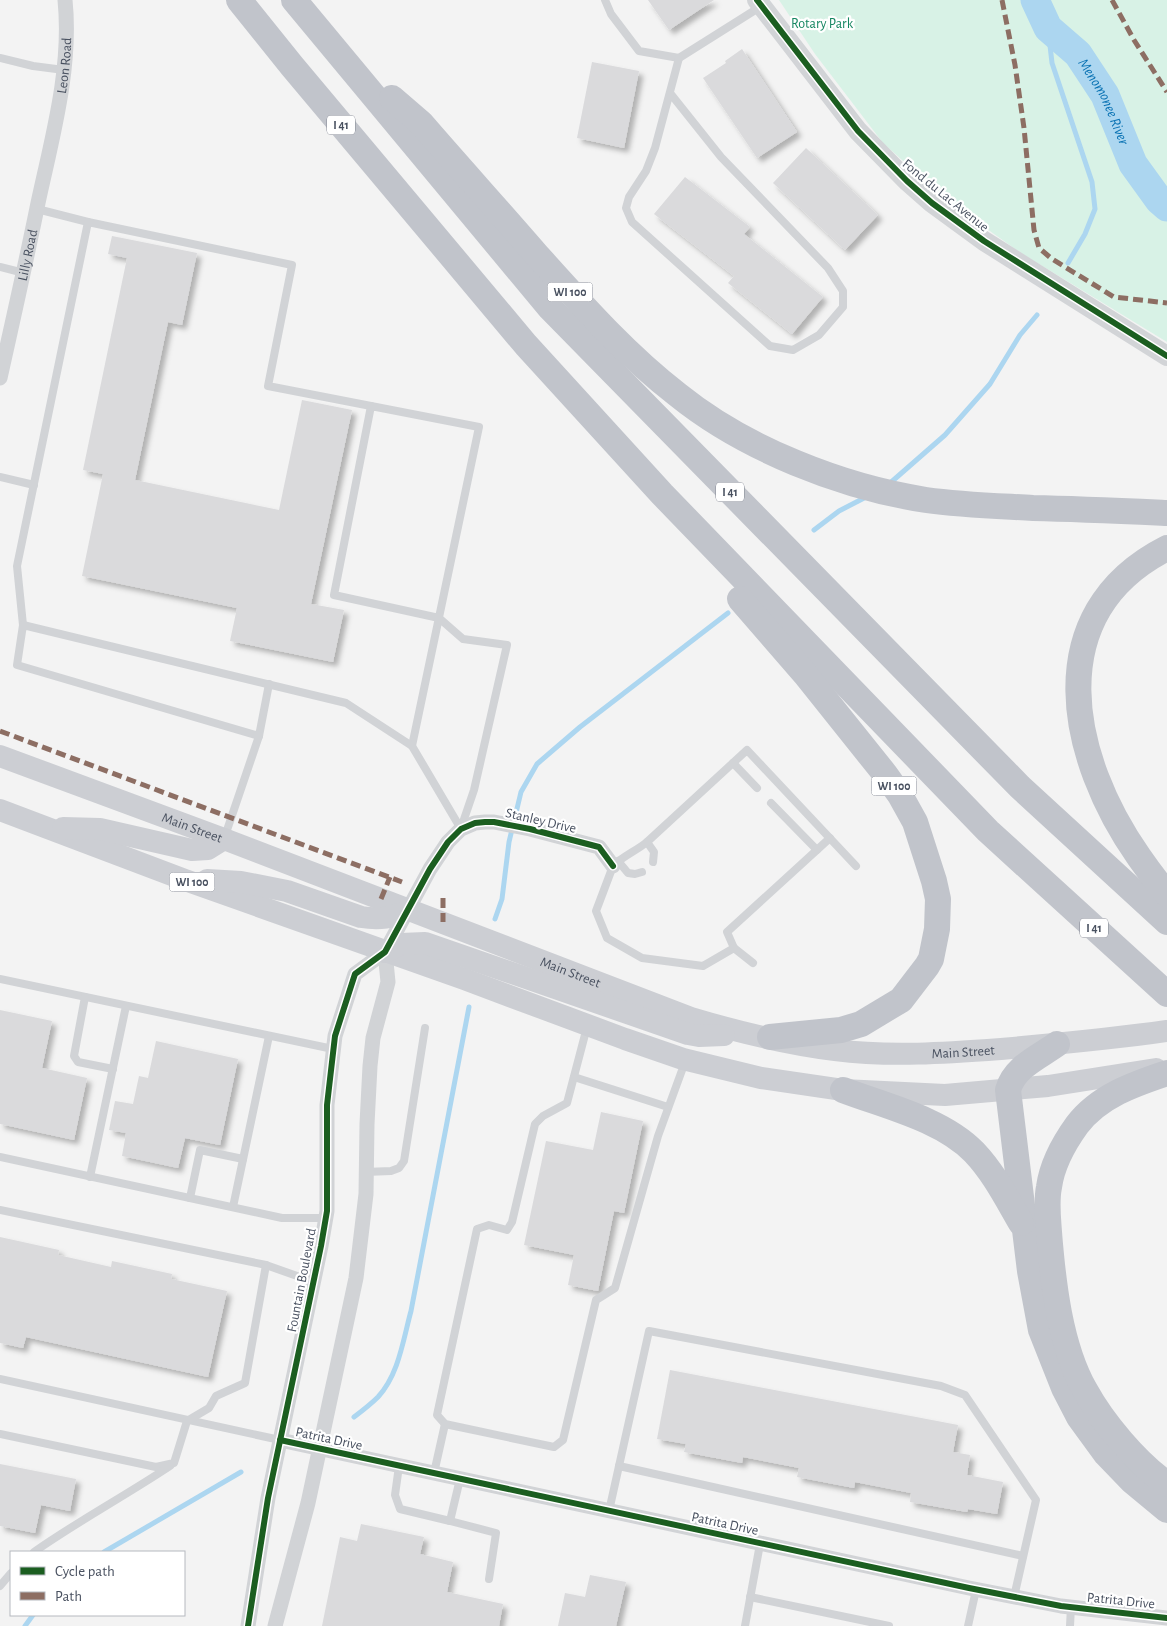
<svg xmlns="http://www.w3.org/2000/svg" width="1167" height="1626" viewBox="0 0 1167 1626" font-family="'Alegreya Sans',sans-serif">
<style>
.green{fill:#d8f2e6}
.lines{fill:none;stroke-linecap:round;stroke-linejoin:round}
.stream{stroke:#acd6f0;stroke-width:5}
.river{stroke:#acd6f0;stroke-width:29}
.building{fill:#dadadc;filter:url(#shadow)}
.lane{stroke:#d1d3d6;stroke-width:8}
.street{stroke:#d1d3d6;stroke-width:15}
.secondary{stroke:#d2d4d7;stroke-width:20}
.primary{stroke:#ccced3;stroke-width:22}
.highway{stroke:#c1c4cb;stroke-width:26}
.quiet{stroke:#8d6e63;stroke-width:5;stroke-dasharray:10 5;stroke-linecap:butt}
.cycleway-casing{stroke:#fff;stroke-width:9}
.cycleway{stroke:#1b5e20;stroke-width:6}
.labels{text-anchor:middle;stroke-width:4.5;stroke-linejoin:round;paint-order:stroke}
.shield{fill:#fff;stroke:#808590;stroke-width:1}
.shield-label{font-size:12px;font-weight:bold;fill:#495160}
.park-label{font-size:14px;fill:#158661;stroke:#fff}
.street-label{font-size:14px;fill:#495160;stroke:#fff}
.water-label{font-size:15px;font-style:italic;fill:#0972b3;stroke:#fff}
</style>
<defs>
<filter id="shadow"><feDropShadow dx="4.5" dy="4.5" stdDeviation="2.5" flood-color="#0004"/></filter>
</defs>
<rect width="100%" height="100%" fill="#f3f3f3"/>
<!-- green -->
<polygon class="green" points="779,0 1167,0 1167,342 1021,253 949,202 883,143 815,54"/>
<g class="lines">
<!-- stream -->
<g class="stream">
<polyline points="1048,28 1052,63 1092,182 1095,209 1085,234 1068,263"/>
<polyline points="889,484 945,435 990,384 1020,335 1037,315"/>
<polyline points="814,530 839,511 868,496"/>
<polyline points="495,919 502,899 509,842 521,792 537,764 580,727 728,613"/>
<path d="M354,1417C362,1411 371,1404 378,1397C399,1374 403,1340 411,1311L469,1007"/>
<polyline points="104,1552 241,1472"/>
<polyline points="25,1626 33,1615"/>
</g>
<!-- river -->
<path class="river" id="s1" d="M1035,0L1048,28L1078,54L1105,95L1133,164L1159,200L1167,207"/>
</g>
<!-- building -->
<g class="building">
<polygon points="648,0 714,0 669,30"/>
<polygon points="742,49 797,132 757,158 703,78 726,63 725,61"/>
<polygon points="592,62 639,71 624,148 577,138"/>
<polygon points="806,148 878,215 845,250 773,183"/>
<polygon points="685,177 750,227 744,234 823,297 792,334 728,283 734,276 654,214"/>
<polygon points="112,236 197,253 182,325 168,322 135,480 279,510 302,400 352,410 311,604 344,610 333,662 230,641 237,608 82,576 103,474 83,470 127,258 108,254"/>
<polygon points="0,1010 52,1021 42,1068 87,1078 74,1140 0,1124"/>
<polygon points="156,1041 238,1059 220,1145 185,1138 178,1168 122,1156 126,1133 109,1130 115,1101 133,1104 139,1076 148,1078"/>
<polygon points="601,1112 643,1121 624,1213 614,1211 598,1291 568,1285 574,1255 524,1245 546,1141 593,1150"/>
<polygon points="0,1237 59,1250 58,1255 111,1267 112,1261 172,1274 171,1279 227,1291 208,1377 26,1337 23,1348 0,1343"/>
<polygon points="670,1370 958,1425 953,1452 970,1455 967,1475 1003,1482 997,1514 968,1509 967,1512 910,1502 911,1493 855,1482 854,1488 797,1477 799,1468 743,1457 742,1463 684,1452 686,1444 657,1439"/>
<polygon points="0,1464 76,1479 70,1511 41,1505 35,1533 0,1526"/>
<polygon points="361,1524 424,1537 420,1554 453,1562 447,1592 503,1604 499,1626 322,1626 340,1537 357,1541"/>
<polygon points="590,1575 626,1582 616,1626 558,1626 565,1593 585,1597"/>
</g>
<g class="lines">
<!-- lane -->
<g class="lane">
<polyline points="605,0 611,14 639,51 679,58"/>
<polyline points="0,58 33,66 64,70"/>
<polyline points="670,93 721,157 828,268 843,291 843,307 819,335 793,350 770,346 632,222 626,208 629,197 646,171 655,148 679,58 760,7"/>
<polyline points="37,209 88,222"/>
<polyline points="0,267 24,273"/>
<polyline points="0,477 34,485"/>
<polyline points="23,625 17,566 88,222 292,265 268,386 371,406"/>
<polyline points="259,736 269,684"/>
<polyline points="733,763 757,788"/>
<polyline points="771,803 817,850"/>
<polyline points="461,829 412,746 479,427 371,406 334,595 439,618 463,639 507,645 474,790 461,828"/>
<polyline points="225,836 259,736 17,665 23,625 346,703 412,746"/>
<polyline points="647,842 654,852 653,862"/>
<polyline points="618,861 628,873 635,874 642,872"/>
<polyline points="734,948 727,932 830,838"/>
<path d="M753,963L734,948L703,966L642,958L607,938L596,911L613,866C623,856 636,851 647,842L747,750L856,866"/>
<polyline points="0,979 333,1049"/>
<polyline points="85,997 74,1056 78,1062 113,1069"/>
<polyline points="587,1027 567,1103 543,1116 535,1124 512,1222 507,1230 489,1225 477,1229 437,1415 445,1424 554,1447 563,1440 596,1300 615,1288 658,1136 685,1062"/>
<polyline points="574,1077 668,1107"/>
<polyline points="0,1157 282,1218 325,1218"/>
<polyline points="365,1172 391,1171 399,1168 404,1161 425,1028"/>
<polyline points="90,1177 126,1006"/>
<polyline points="190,1198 200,1150 243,1159"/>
<polyline points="233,1207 269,1036"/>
<polyline points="0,1210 266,1265 314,1282"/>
<polyline points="0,1379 280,1440"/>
<polyline points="0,1434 156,1467 174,1463 187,1421 209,1408 216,1396 245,1383 266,1265"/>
<polyline points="399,1466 395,1495 400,1509 450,1521 460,1479"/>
<polyline points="619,1466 1023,1556"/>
<polyline points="434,1473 445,1424"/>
<polyline points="609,1511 649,1331 941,1386 965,1395 1036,1500 1014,1597"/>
<polyline points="450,1521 496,1533 489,1579"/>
<path d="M34,1552C78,1521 125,1496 170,1466"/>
<polyline points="0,1586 11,1573"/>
<polyline points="750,1597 889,1626"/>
<polyline points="745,1626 760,1544"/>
<polyline points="968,1626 976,1590"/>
<polyline points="1070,1626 1071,1607"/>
</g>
<!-- street -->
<g class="street">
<path id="s2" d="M0,378C13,320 26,262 38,203C52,138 72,68 65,0"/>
<polyline points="280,1440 969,1588 1061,1606 1167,1618"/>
<polyline points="248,1626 268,1498 321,1246 327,1211 327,1105 335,1036 355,974 385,952 430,869 448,842 461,829 475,823 485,822 494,822 530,829 599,847 613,866"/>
<polyline points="275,1626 308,1503 356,1278 366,1194 367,1124 370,1066 373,1038 388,982 385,952"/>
</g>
<!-- secondary -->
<polyline class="secondary" points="757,0 858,131 907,181 932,203 984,241 1167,356"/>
<!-- primary -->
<g class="primary">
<path id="s3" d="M0,756L224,839L691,1018C738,1032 786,1044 835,1050C890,1057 946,1053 1001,1049C1057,1044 1112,1039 1167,1031"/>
<polyline points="0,810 185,880 464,979 625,1039 683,1059 761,1078 843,1090 945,1095 1048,1086 1156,1069"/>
<polyline points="63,828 100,829 192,850 208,849 224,839"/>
<path d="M207,880L241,882L287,891L361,917C380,920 392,918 409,910"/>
<polyline points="385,952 401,944 425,943 688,1034 699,1036 724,1035"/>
</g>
<!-- highway -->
<g class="highway">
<polyline points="239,0 292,66 526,345 662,494 988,831 1167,994"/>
<polyline points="294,0 550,308 1020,787 1167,922"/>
<path d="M392,98L421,123C459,167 498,210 536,254C581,304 625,354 678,395C745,449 842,487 926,500C962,505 998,506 1033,508C1078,509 1122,511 1167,513"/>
<path d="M1167,548C1037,614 1070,759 1139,857C1148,870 1157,882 1167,894"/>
<polyline points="740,599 805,674 885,774 900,795 915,822 934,881 938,899 937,929 931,959 927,966 901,1000 861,1024 841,1030 770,1037"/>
<path d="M1057,1044C1039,1057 1014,1067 1008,1090L1030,1271L1041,1330L1064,1388L1079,1417L1106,1454L1132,1481L1167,1510"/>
<path d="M1167,1073C1134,1084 1099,1096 1077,1125C1064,1143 1052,1165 1049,1187C1046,1202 1048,1217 1049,1232C1053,1283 1060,1346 1085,1390C1103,1423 1137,1463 1167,1484"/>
<path d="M843,1090C885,1106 942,1119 974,1152C994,1173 1007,1199 1021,1223"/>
</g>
<!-- quiet -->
<g class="quiet">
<polyline points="1002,0 1015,65 1024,128 1034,230 1039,248 1052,259 1114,297 1167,303"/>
<polyline points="1112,0 1134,40 1167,92"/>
<polyline points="0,731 402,882"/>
<polyline points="443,898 443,922"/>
<polyline points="381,899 390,877"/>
</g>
<defs>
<g id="cycleway">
<polyline points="757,0 858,131 907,181 932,203 984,241 1167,356"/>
<polyline points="280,1440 969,1588 1061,1606 1167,1618"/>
<polyline points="248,1626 268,1498 321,1246 327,1211 327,1105 335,1036 355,974 385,952 430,869 448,842 461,829 475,823 485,822 494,822 530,829 599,847 613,866"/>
</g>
</defs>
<!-- cycleway casing -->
<use href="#cycleway" class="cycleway-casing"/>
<!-- cycleway -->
<use href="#cycleway" class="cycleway"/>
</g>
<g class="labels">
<!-- shield labels -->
<g class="shield">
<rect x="327" y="115.5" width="28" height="19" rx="4"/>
<rect x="547.5" y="282.5" width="45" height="19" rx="4"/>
<rect x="716" y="482.5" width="28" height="19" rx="4"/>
<rect x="871.5" y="776.5" width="45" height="19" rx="4"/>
<rect x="169.5" y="872.5" width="45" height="19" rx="4"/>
<rect x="1080" y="918.5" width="28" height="19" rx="4"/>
</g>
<g class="shield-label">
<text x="341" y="129">I 41</text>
<text x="570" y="296">WI 100</text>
<text x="730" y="496">I 41</text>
<text x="894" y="790">WI 100</text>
<text x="192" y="886">WI 100</text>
<text x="1094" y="932">I 41</text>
</g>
<!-- park labels -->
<g class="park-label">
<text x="822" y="28">Rotary Park</text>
</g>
<!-- street labels -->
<g class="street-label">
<text dy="5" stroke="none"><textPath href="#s2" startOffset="319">Leon Road</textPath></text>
<text transform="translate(946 195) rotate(39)" y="5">Fond du Lac Avenue</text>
<text dy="5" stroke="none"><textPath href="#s2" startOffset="126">Lilly Road</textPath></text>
<text transform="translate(541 820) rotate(13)" y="5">Stanley Drive</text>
<text dy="5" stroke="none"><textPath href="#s3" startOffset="205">Main Street</textPath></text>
<text dy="5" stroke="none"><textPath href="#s3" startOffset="610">Main Street</textPath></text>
<text dy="5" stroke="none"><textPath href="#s3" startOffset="1015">Main Street</textPath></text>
<text transform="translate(301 1280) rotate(-79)" y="5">Fountain Boulevard</text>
<text transform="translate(329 1438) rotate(12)" y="5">Patrita Drive</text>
<text transform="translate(725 1523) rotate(12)" y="5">Patrita Drive</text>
<text transform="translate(1121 1600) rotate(6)" y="5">Patrita Drive</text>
</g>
<!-- water labels -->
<g class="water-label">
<text dy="5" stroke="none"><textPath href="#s1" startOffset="125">Menomonee River</textPath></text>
</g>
</g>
<!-- legend -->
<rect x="10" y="1551" width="175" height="65" fill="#ffffff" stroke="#b6b9bf"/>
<rect x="20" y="1567" width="25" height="8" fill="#1b5e20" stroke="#b6b9bf"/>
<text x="55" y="1576" font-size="15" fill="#495160">Cycle path</text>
<rect x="20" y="1592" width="25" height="8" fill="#8d6e63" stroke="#b6b9bf"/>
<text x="55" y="1601" font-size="15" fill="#495160">Path</text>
</svg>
